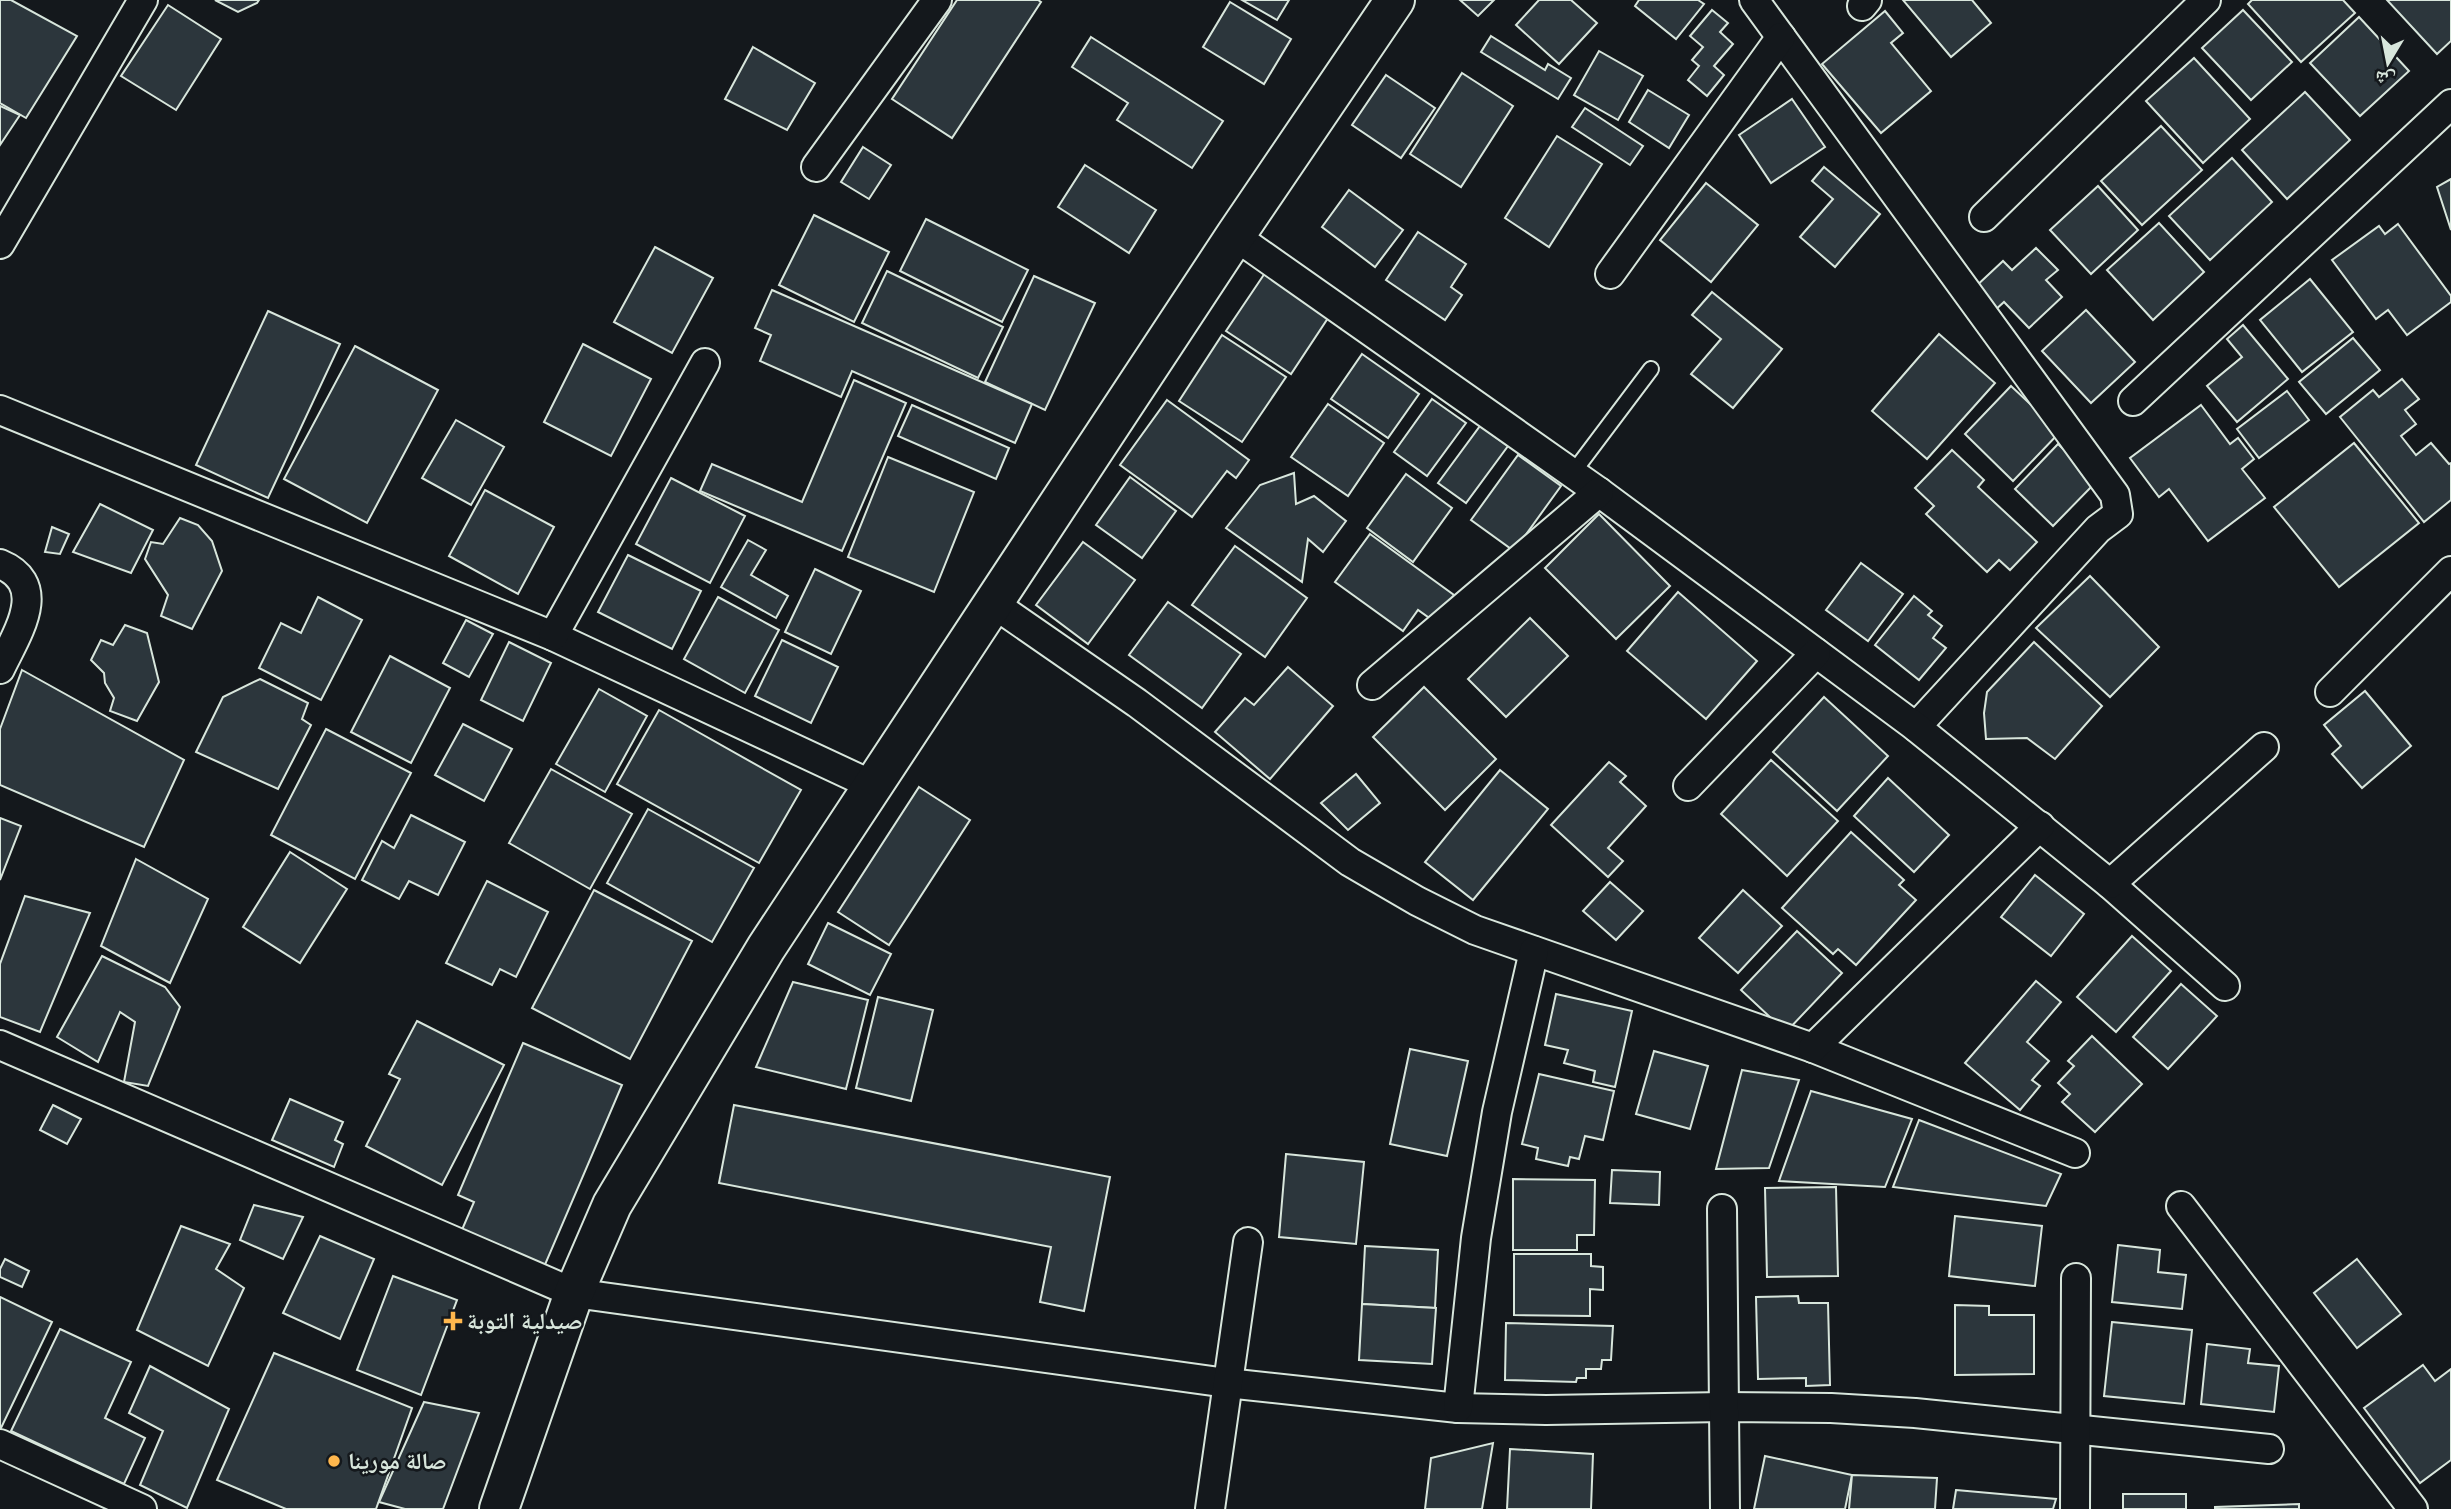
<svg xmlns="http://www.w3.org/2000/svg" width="2451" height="1509" viewBox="0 0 2451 1509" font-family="'Space Grotesk','Noto Naskh Arabic',sans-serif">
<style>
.building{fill:#2c363c;stroke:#d8e6dc;stroke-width:2}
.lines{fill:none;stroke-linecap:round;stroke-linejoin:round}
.lane-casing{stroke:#d8e6dc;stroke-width:18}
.street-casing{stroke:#d8e6dc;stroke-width:32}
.secondary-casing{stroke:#d8e6dc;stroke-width:42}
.lane{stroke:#14181c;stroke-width:14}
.street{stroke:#14181c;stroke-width:28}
.secondary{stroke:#14181c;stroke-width:38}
.poi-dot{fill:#ffb74d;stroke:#14181c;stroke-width:2.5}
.labels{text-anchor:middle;stroke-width:5;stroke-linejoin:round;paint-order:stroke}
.poi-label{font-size:23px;font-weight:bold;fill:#d8e6dc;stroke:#14181c;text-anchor:start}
</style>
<rect width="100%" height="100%" fill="#14181c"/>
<!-- building -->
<g class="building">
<polygon points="0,0 11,0 77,36 26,118 0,103"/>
<polygon points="215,0 259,0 257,3 238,12"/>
<polygon points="957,0 1038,0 1041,2 952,138 892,99"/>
<polygon points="1242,0 1289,0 1277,20"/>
<polygon points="1460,0 1494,0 1478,16"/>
<polygon points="1539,0 1571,0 1597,23 1559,64 1516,25"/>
<polygon points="1639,0 1698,0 1704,4 1676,39 1635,6"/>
<polygon points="1903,0 1972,0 1991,23 1951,57"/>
<polygon points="2252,0 2343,0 2355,13 2301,62 2248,4"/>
<polygon points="2387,0 2451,0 2451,41 2437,54"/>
<polygon points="1230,2 1291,39 1264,84 1203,47"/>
<polygon points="168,5 221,39 176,110 121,76"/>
<polygon points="1712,10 1728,23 1720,32 1733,44 1714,66 1724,75 1707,96 1688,80 1699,66 1692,60 1703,47 1690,36"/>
<polygon points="2243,10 2292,62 2251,100 2202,48"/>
<polygon points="1885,11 1903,33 1891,43 1931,91 1881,133 1822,64"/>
<polygon points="2359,17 2409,71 2360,116 2310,63"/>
<polygon points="1491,36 1545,70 1548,64 1571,78 1558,99 1481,52"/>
<polygon points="1091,37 1223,121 1192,168 1117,120 1128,103 1072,67"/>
<polygon points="753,47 815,83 787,130 725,99"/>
<polygon points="1599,51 1643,76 1618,120 1574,95"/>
<polygon points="2194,58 2250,119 2203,163 2146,101"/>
<polygon points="1462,73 1513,106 1461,187 1410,154"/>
<polygon points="1386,75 1435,108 1401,158 1352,125"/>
<polygon points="1648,90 1689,115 1669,148 1629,122"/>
<polygon points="2305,92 2350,140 2287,199 2242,150"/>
<polygon points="1792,99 1825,147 1771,183 1739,135"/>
<polygon points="0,106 20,115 0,145"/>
<polygon points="1585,108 1643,146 1630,165 1572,127"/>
<polygon points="2161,126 2202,170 2142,225 2101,181"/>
<polygon points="1557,136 1602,164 1549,247 1505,218"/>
<polygon points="863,147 891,165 869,199 841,182"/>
<polygon points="2232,158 2272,202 2210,260 2169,216"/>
<polygon points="1085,165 1156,210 1129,253 1058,207"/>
<polygon points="1824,167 1880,214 1835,267 1800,237 1833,199 1812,181"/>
<polygon points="2451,179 2451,230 2437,187"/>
<polygon points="1706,183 1758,225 1711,282 1660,240"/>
<polygon points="2098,186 2138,230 2091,274 2050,230"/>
<polygon points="1349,190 1403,230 1375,267 1322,227"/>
<polygon points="814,215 889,252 854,322 779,285"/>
<polygon points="926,219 1028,270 1002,322 900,271"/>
<polygon points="2159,223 2204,272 2153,320 2107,270"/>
<polygon points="2398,224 2451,296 2451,302 2407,335 2388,310 2376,319 2332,260 2379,226 2385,234"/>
<polygon points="1418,232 1466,264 1451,287 1462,295 1445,320 1386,280"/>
<polygon points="655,247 713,278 672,353 614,322"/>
<polygon points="2036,248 2058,270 2046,280 2062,297 2029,328 2004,302 1994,311 1973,289 2003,261 2012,270"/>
<polygon points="1267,270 1332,312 1291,374 1226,331"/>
<polygon points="887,271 1003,327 978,378 862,323"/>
<polygon points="1034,276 1095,303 1045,410 985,382"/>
<polygon points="2310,279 2353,332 2302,372 2260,320"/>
<polygon points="772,290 1032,404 1015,443 852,371 841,397 760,361 771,335 755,328"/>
<polygon points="1712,292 1782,349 1733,408 1691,374 1721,339 1692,315"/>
<polygon points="2086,310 2135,362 2091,403 2042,351"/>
<polygon points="268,311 340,344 268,498 196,465"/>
<polygon points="2243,325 2288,379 2237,422 2207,386 2242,357 2227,339"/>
<polygon points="1939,334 1995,383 1927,459 1872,411"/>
<polygon points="1222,335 1286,377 1242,442 1179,401"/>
<polygon points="2353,338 2380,370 2326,414 2299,382"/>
<polygon points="583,344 651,379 611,456 544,422"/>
<polygon points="355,346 438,390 367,523 284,479"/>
<polygon points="1362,354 1419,394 1388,438 1331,399"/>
<polygon points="2402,379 2419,399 2405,410 2416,424 2401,436 2416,455 2431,443 2449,464 2451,463 2451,500 2424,522 2340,417 2373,390 2379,397"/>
<polygon points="854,380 906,403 842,551 700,491 712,464 802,502"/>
<polygon points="2011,386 2060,432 2013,481 1965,434"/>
<polygon points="2287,391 2309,420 2259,458 2237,429"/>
<polygon points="1432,399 1466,423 1427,476 1394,452"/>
<polygon points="1167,400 1249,460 1236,478 1227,471 1192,517 1120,465"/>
<polygon points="1328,404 1384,443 1348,496 1291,457"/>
<polygon points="912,405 1009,448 996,479 898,436"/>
<polygon points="2201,405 2230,444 2238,438 2254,459 2242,469 2265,498 2208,541 2169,489 2159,497 2130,458"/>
<polygon points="456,420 504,447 471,505 422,478"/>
<polygon points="1480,426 1508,446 1466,503 1438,483"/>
<polygon points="2354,443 2419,523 2339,587 2274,507"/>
<polygon points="2058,444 2097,481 2053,526 2015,489"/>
<polygon points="1952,450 1984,480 1978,487 2037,542 2010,570 1999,560 1987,572 1926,514 1934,506 1915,488"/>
<polygon points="1518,455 1561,486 1514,551 1471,520"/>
<polygon points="888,457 974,492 934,592 848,557"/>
<polygon points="1294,473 1296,504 1314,496 1346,521 1323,552 1308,539 1302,582 1226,528 1260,485"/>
<polygon points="1406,474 1452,508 1413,562 1367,528"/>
<polygon points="1130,477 1176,511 1142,558 1096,525"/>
<polygon points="671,478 745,516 710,583 636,544"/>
<polygon points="485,490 554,527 518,594 449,556"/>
<polygon points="100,504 153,530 131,573 73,552"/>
<polygon points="1599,514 1670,586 1616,639 1545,568"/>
<polygon points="180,518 198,525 212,541 222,571 192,629 161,616 168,595 145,559 151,542 163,544"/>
<polygon points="52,527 69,534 60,554 45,552"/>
<polygon points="1370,534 1454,595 1435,622 1418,610 1403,631 1335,582"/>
<polygon points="748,540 766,550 751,575 788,596 776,618 721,587"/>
<polygon points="1083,542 1135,580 1088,644 1036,605"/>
<polygon points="1235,546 1307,598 1265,657 1192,605"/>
<polygon points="628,555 701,591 672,649 598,612"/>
<polygon points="1861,563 1903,594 1868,641 1826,610"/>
<polygon points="815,569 861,591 831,654 785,632"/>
<polygon points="2090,576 2159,647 2110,697 2036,628"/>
<polygon points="1678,592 1757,661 1706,719 1627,651"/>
<polygon points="1914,596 1932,611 1928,615 1942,626 1933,638 1946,648 1919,680 1875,645"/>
<polygon points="318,597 362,620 321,700 259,668 281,623 301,633"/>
<polygon points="718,597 779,630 745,693 684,659"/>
<polygon points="1168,602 1241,654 1202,708 1129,655"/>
<polygon points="1530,618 1568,656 1506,717 1468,679"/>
<polygon points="466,620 493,634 469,677 443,663"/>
<polygon points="125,625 147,633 159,682 137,721 110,711 114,698 105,683 104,673 91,660 101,640 113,645"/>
<polygon points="782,640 838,667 811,723 755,696"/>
<polygon points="509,642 551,663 523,721 481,700"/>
<polygon points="2034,642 2102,706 2055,759 2027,738 1986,739 1984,713 1987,692"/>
<polygon points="390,656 450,688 411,763 351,732"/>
<polygon points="1288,667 1333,706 1270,779 1215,732 1245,698 1254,705"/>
<polygon points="22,670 184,760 144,847 0,785 0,729"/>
<polygon points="260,679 308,703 302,719 311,725 278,789 196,752 223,697"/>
<polygon points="1424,687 1496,759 1445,810 1373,737"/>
<polygon points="599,689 647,716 605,792 556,764"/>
<polygon points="2365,691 2411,746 2362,788 2332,754 2341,746 2324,725"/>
<polygon points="1824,697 1888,756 1837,811 1773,752"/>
<polygon points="659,710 801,790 759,863 617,784"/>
<polygon points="463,724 512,749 484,801 435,775"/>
<polygon points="326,729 411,773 355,879 271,835"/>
<polygon points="1771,760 1838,821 1787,876 1721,814"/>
<polygon points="1609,762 1626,776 1620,782 1646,806 1608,848 1623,861 1608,877 1551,825"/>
<polygon points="551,769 632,814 590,889 509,843"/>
<polygon points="1500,770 1548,809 1473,900 1425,862"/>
<polygon points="1356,774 1380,803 1348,830 1321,803"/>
<polygon points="1888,778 1949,835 1914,872 1854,816"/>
<polygon points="919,787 970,820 889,945 838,912"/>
<polygon points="648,809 754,868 712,942 607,883"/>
<polygon points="411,815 465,842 438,895 409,881 399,899 362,880 382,841 394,848"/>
<polygon points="0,818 21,826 0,880"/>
<polygon points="1851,832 1904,880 1899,885 1916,900 1856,965 1838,949 1833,954 1782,908"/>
<polygon points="290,852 347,889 300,963 243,927"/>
<polygon points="136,859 208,899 170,983 101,946"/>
<polygon points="2035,875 2084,914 2051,956 2001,917"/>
<polygon points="487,881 548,912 516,977 500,969 492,985 446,963"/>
<polygon points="1610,882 1643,911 1616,940 1583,911"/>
<polygon points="594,890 692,941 630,1059 532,1008"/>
<polygon points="1743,890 1782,926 1738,973 1699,938"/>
<polygon points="25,896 90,913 40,1032 0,1017 0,964"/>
<polygon points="828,923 891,954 870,995 808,964"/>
<polygon points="1797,931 1842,973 1786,1032 1741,990"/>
<polygon points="2132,936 2171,971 2116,1032 2077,997"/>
<polygon points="102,956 165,987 180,1007 148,1086 124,1082 135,1022 120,1012 98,1062 57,1037"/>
<polygon points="2036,981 2061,1002 2027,1042 2049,1061 2032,1080 2040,1086 2020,1110 1965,1063"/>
<polygon points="793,982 868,1000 846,1089 756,1067"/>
<polygon points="2181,984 2217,1016 2168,1069 2133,1037"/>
<polygon points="1556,994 1632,1011 1615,1087 1593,1082 1595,1071 1564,1063 1568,1050 1545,1045"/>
<polygon points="878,997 933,1010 911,1101 856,1088"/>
<polygon points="417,1021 504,1065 442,1185 366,1146 400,1079 389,1074"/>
<polygon points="2092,1036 2142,1084 2095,1132 2062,1102 2070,1094 2058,1083 2074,1066 2068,1061"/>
<polygon points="523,1043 622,1085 544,1267 461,1232 474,1202 458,1195"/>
<polygon points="1410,1049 1468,1061 1447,1156 1390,1144"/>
<polygon points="1654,1051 1708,1066 1690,1129 1636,1114"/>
<polygon points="1742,1070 1799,1080 1769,1168 1716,1169"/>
<polygon points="1539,1074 1614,1091 1603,1140 1585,1136 1579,1159 1570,1157 1568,1166 1536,1159 1538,1148 1522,1144"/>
<polygon points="1811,1091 1912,1119 1885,1187 1779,1181"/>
<polygon points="290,1099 343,1122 335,1140 343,1144 334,1167 272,1140"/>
<polygon points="53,1105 81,1119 67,1144 40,1130"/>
<polygon points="734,1105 1110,1177 1084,1311 1040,1302 1051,1247 719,1183"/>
<polygon points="1919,1120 2061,1174 2046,1206 1893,1187"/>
<polygon points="1286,1154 1364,1162 1356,1244 1279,1237"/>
<polygon points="1612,1170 1660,1172 1659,1205 1610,1203"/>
<polygon points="1513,1179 1595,1180 1594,1235 1577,1235 1577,1250 1513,1250"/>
<polygon points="1836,1187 1838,1276 1767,1277 1765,1188"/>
<polygon points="254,1205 303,1217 283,1259 240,1240"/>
<polygon points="1955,1216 2042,1226 2035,1286 1949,1276"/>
<polygon points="181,1226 230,1244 216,1269 244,1288 208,1366 137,1330"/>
<polygon points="320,1236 374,1259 340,1339 283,1313"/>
<polygon points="2118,1245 2160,1250 2158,1272 2186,1275 2182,1309 2112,1302"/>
<polygon points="1365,1246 1438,1250 1435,1308 1362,1304"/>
<polygon points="1514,1254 1591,1254 1591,1266 1603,1267 1603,1290 1590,1289 1590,1316 1514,1315"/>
<polygon points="5,1259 29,1271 22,1287 0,1277 0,1269"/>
<polygon points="2357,1259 2401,1314 2357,1348 2314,1293"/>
<polygon points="393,1276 457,1300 421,1395 357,1370"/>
<polygon points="1798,1296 1799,1303 1828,1303 1830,1385 1806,1386 1806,1378 1758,1379 1756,1297"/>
<polygon points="0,1297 52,1322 1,1428 0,1428"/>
<polygon points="1362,1304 1436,1308 1432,1364 1359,1360"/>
<polygon points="1955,1305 1989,1306 1989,1315 2034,1315 2034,1374 1955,1375"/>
<polygon points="2112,1322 2192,1330 2184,1404 2104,1396"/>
<polygon points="1506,1323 1613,1326 1611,1360 1602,1360 1601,1369 1586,1369 1586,1378 1577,1378 1576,1382 1505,1380"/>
<polygon points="60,1329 131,1362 105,1418 145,1438 124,1484 11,1431"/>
<polygon points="2207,1344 2250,1349 2248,1363 2279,1366 2274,1412 2201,1404"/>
<polygon points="274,1353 412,1408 376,1509 286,1509 217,1480"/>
<polygon points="2423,1365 2435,1381 2451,1369 2451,1460 2420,1483 2364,1408"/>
<polygon points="150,1366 229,1409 187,1508 140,1485 163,1431 129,1413"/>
<polygon points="424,1402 479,1413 443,1509 405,1509 379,1502"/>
<polygon points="1493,1443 1482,1509 1425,1509 1431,1458"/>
<polygon points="1510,1449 1593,1454 1591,1509 1507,1509"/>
<polygon points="1765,1456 1852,1475 1845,1509 1754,1509"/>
<polygon points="1852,1475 1937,1478 1935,1509 1849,1509"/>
<polygon points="1956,1490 2056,1499 2053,1509 1953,1509"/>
<rect x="2123" y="1494" width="63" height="15"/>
<polygon points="2299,1504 2299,1509 2215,1509 2215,1507"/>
</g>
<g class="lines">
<defs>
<polyline id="lane" points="1572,474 1651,369"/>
<g id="street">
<polyline points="1754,0 2115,495 2118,514 2098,529 1916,727"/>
<polyline points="1862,6 1867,0"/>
<polyline points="816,167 937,0"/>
<polyline points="1984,217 2206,0"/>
<polyline points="1235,236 1599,492 1916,727 2110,884 2225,986"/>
<polyline points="0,244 143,0"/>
<polyline points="1610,274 1781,37"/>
<polyline points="2133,401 2451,104"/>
<polyline points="0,410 553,636 872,785"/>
<path d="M0,564C51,585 16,635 0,669"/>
<polyline points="994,604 1137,703 1350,862 1417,901 1475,930 1813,1048 2075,1153"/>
<polyline points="553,636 705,363"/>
<polyline points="1372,685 1599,492"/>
<polyline points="2330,692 2451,571"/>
<polyline points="1688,786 1816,653"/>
<polyline points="2110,884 2264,747"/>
<polyline points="0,1045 574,1293 1227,1383 1458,1408 1546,1410 1724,1407 1831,1408 1915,1413 2269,1449"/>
<polyline points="1813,1048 2040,826"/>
<polyline points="2181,1206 2413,1509"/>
<polyline points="1722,1209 1725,1509"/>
<polyline points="1458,1408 1476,1238 1497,1112 1534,951"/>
<polyline points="0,1444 142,1509"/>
<polyline points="1210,1509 1248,1242"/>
<polyline points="2075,1509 2076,1278"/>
</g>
<polyline id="secondary" points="499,1509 574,1293 612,1205 766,948 1235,236 1395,0"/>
</defs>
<!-- lane casing -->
<use href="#lane" class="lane-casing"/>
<!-- street casing -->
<use href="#street" class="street-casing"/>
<!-- secondary casing -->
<use href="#secondary" class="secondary-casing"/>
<!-- lane -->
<use href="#lane" class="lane"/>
<!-- street -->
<use href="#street" class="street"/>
<!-- secondary -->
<use href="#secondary" class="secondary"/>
</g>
<!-- markers -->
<g class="poi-dot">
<path d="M449.5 1310.5h7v7h7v7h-7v7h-7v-7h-7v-7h7z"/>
<circle cx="334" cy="1461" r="7"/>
</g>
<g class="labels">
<!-- poi labels -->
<g class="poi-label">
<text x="467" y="1329">صيدلية التوبة</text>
<text x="348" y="1469">صالة مورينا</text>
</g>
</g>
<!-- north arrow -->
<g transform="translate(2388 63) rotate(190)" stroke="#14181c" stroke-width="5" paint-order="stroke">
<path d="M0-5L12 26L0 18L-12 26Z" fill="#d8e6dc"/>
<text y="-10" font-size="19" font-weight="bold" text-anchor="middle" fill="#d8e6dc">ش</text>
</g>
</svg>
